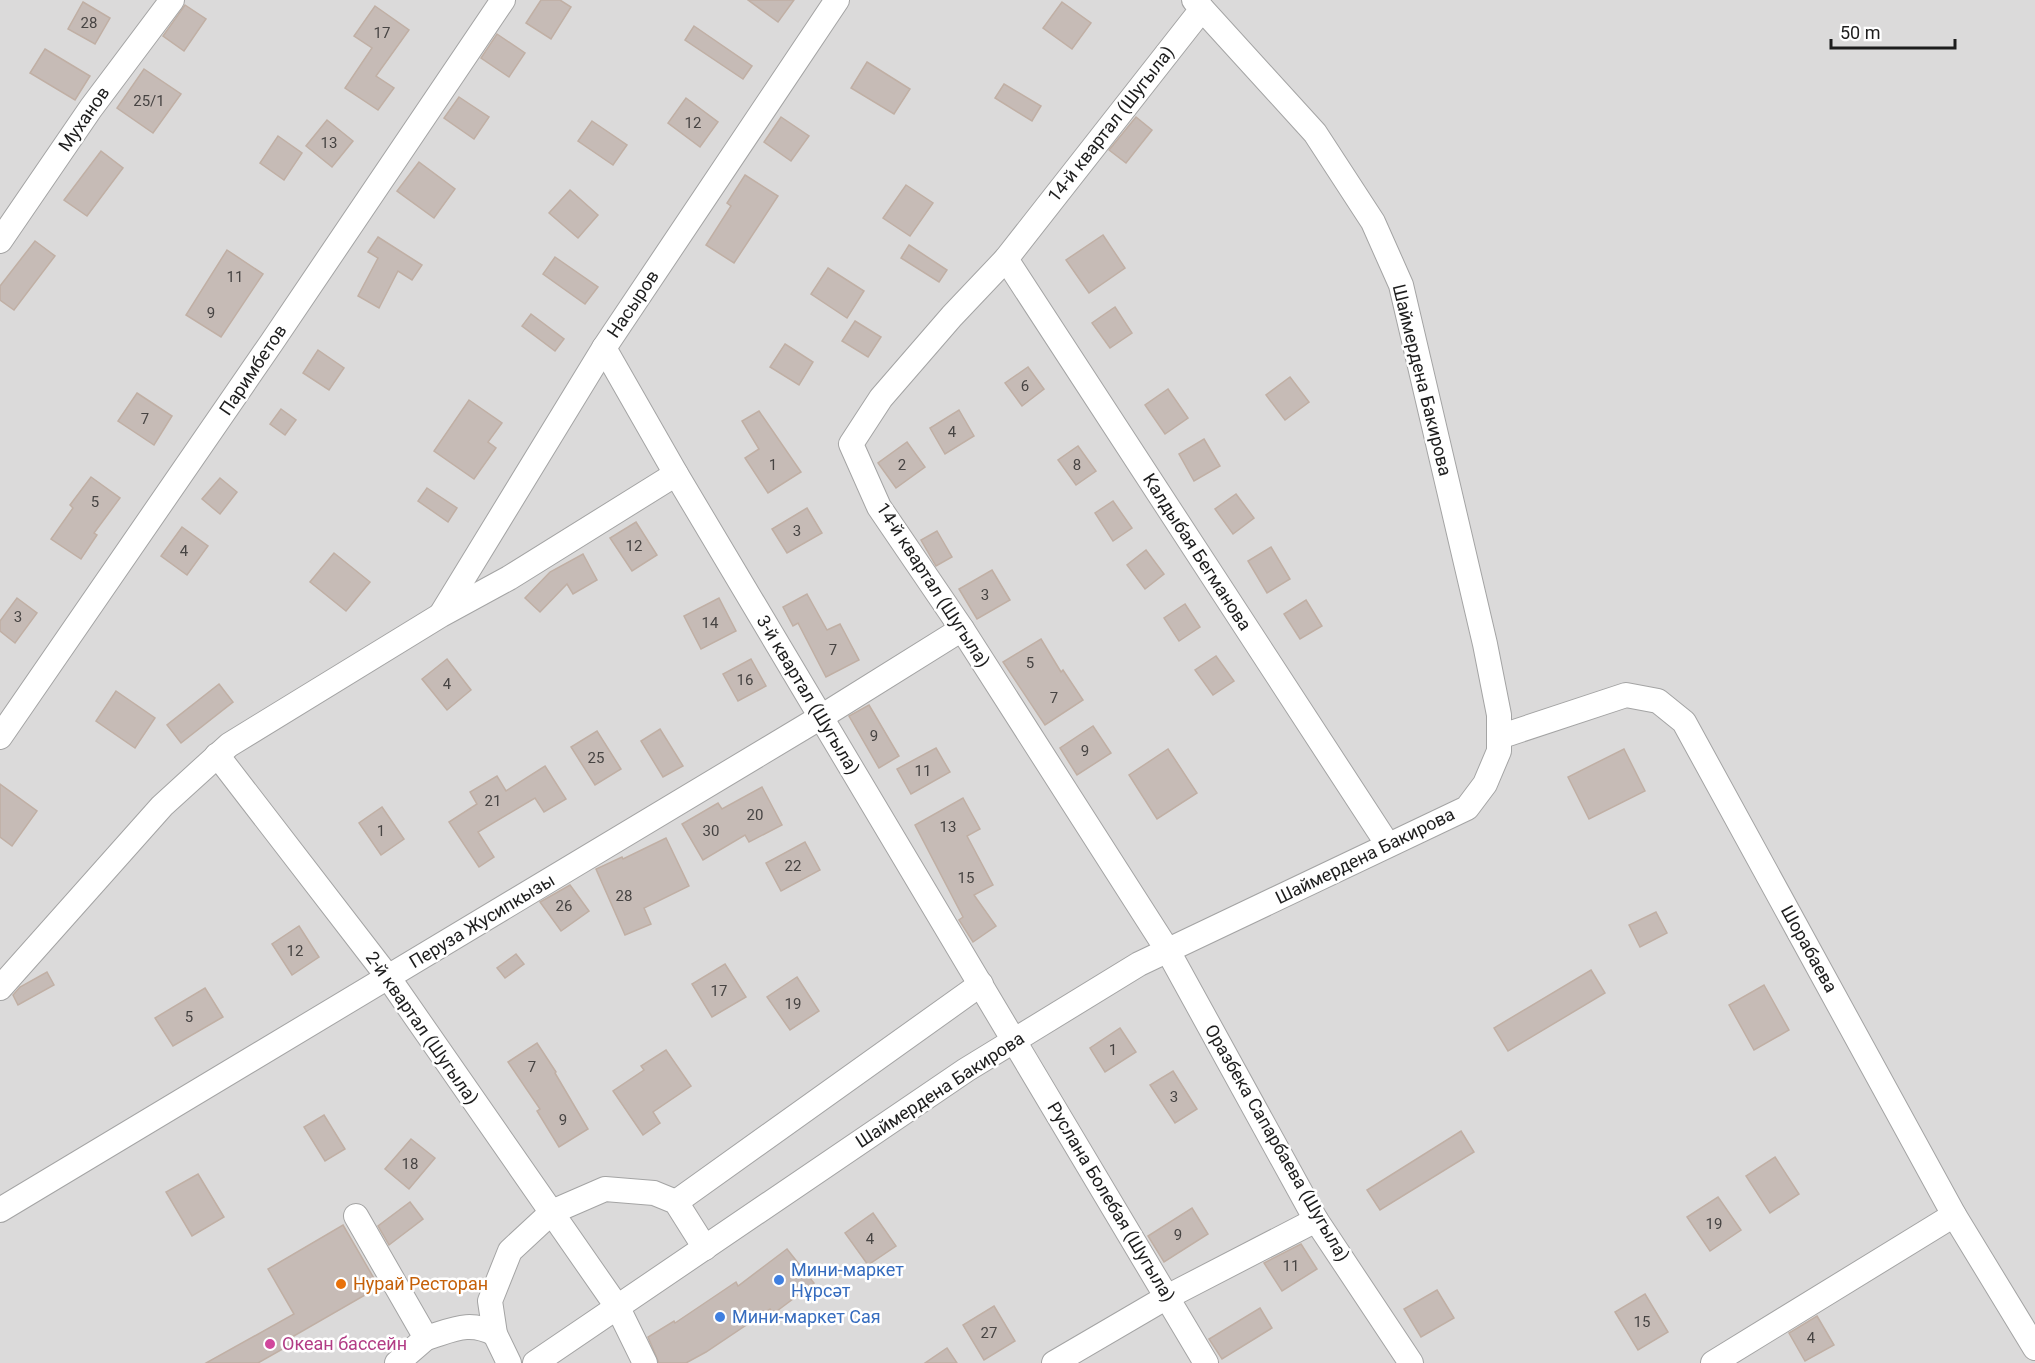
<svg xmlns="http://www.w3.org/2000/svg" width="2035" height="1363" viewBox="0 0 2035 1363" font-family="Roboto,sans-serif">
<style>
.residential{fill:#dbdada}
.building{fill:#c6bbb6;stroke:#c0afa4;stroke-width:1.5}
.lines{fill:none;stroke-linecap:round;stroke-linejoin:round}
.minor-casing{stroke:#a4a4a4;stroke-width:26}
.minor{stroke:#fff;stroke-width:24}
.shop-dot{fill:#3f7fe0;stroke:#fff;stroke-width:2}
.food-dot{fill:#e8710a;stroke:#fff;stroke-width:2}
.hotel-dot{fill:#d1479c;stroke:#fff;stroke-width:2}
.labels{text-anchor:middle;stroke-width:5;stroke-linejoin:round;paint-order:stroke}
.number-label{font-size:15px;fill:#474443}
.street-label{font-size:18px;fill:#1d1d1d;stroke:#fff}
.shop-label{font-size:18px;fill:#366cbe;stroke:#fff;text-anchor:start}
.food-label{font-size:18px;fill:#c56008;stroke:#fff;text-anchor:start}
.hotel-label{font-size:18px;fill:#b23c85;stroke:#fff;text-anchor:start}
</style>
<rect width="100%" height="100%" fill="#eee9e2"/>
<!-- residential -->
<rect class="residential" x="0" y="0" width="2035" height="1363"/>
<!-- building -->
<g class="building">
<polygon points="541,0 560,0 571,7 551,39 526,23"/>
<polygon points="748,0 794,0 778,22"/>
<polygon points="83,2 110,18 95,44 68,29"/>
<polygon points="1062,2 1091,23 1072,49 1043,28"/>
<polygon points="185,5 206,19 184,51 163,36"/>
<polygon points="375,6 409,30 376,76 394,88 378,110 345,88 372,48 354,36"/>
<polygon points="694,26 752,66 743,79 685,40"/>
<polygon points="497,34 525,53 509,77 481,58"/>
<polygon points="45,49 90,76 75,100 30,73"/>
<polygon points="867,62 910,89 894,114 851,88"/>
<polygon points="144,69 181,94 153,133 117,108"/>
<polygon points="1004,84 1041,106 1032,121 995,98"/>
<polygon points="459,97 489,117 474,139 444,118"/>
<polygon points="686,98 718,122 700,147 668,123"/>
<polygon points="781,117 809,136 791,161 764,142"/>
<polygon points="1136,117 1152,130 1126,163 1109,150"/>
<polygon points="327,120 353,141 332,167 306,146"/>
<polygon points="592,121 627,145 613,165 578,141"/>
<polygon points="278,136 302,153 284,180 260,163"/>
<polygon points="101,151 123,168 87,216 64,200"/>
<polygon points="419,162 455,189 434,218 397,191"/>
<polygon points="745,175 778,196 734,263 706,245 731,206 727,203"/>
<polygon points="906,185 933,203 910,236 883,218"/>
<polygon points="570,190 598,215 578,238 549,213"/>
<polygon points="1103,235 1125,268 1089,293 1066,260"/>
<polygon points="378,237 422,265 412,280 398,271 379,308 358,296 378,258 368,252"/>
<polygon points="35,241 55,256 14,310 0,300 0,286"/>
<polygon points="909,245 947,270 939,282 901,258"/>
<polygon points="227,250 263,274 221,337 186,315"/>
<polygon points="555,257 598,287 585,304 543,274"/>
<polygon points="828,268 864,291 847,318 811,294"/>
<polygon points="1115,307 1132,333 1110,348 1092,323"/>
<polygon points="531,314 564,339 555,351 522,326"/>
<polygon points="855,321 881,337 868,357 842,341"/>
<polygon points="785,344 813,362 799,385 770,367"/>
<polygon points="318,350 344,368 329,390 303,373"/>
<polygon points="1028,367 1044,389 1022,406 1005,383"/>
<polygon points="1290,377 1309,402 1285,420 1266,395"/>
<polygon points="1168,389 1188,418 1165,434 1145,405"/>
<polygon points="137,393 172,416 154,445 118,421"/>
<polygon points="469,400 502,423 488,442 496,448 474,479 434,451"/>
<polygon points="281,409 296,420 285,435 270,424"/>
<polygon points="959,410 974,436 945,454 930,428"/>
<polygon points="759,411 801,472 768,493 745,458 759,449 742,421"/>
<polygon points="1204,439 1220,466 1194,481 1179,454"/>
<polygon points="907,442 925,467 896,488 878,463"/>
<polygon points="1078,446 1096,471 1076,485 1058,460"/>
<polygon points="91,477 120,498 94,533 97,535 81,559 51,539 73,508 70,505"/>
<polygon points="220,478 237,492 220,514 202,499"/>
<polygon points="427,488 457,508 448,522 418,501"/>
<polygon points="1236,494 1254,518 1233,534 1215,509"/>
<polygon points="1113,501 1132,528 1113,541 1095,513"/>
<polygon points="807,508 822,533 787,553 772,529"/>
<polygon points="636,522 657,555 632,571 610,538"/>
<polygon points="182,527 208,546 187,575 161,556"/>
<polygon points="937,531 952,557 936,566 921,540"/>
<polygon points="1271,547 1290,579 1267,593 1248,561"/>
<polygon points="1146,550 1164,574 1145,589 1127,565"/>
<polygon points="334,553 370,582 346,611 310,582"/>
<polygon points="583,554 597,580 573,594 567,584 540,612 525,598 550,572"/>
<polygon points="992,570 1010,600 977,619 959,589"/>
<polygon points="807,594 827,630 840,624 859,660 826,677 798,623 793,626 783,607"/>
<polygon points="17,598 37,613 15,643 0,631 0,621"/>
<polygon points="719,598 736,631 701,649 684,616"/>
<polygon points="1306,600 1322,626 1300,639 1284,614"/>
<polygon points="1185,604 1200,627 1179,641 1164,618"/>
<polygon points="1041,639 1061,672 1063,670 1083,700 1045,725 1003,662"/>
<polygon points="1216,656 1234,681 1213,695 1195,670"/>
<polygon points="447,659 471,690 447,710 422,679"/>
<polygon points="751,659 766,686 738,701 723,674"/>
<polygon points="219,684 233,702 181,743 167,725"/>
<polygon points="116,691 155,718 135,748 96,721"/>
<polygon points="869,705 899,756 879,768 849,716"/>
<polygon points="1093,726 1111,753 1077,775 1060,748"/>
<polygon points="660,729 683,766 663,777 641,741"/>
<polygon points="597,731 621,769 595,785 571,747"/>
<polygon points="936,748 950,772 911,794 897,769"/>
<polygon points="1168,749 1197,793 1157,819 1129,775"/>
<polygon points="1624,749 1645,791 1589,819 1568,777"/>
<polygon points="545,766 566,799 544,812 535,798 478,832 494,857 479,867 449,822 477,804 470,792 497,776 506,791"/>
<polygon points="0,784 37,811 12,846 0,837"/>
<polygon points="762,787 782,825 749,842 745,835 703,860 682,824 718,803 722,809"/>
<polygon points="963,798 980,829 967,836 993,885 974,895 996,926 973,942 959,920 963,917 915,825"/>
<polygon points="382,807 404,839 381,855 359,823"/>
<polygon points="666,838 689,886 644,908 651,924 625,935 596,869 622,857 623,859"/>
<polygon points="805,842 820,870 781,891 766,863"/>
<polygon points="570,885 589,911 561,931 540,902"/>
<polygon points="1656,912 1667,933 1640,947 1629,925"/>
<polygon points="299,926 319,957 292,975 272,944"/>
<polygon points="516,954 524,964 505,978 497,968"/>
<polygon points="725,964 746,997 712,1017 692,984"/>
<polygon points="1591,970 1605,993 1508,1051 1494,1028"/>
<polygon points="47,972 54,985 18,1005 13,995 20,987"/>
<polygon points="797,977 819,1011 790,1030 767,997"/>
<polygon points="1764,985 1789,1030 1754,1050 1729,1005"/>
<polygon points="205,988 223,1017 173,1046 155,1018"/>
<polygon points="1120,1028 1136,1052 1105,1072 1090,1048"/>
<polygon points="537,1043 556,1072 555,1073 588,1129 559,1147 537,1111 540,1109 508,1062"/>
<polygon points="666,1050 691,1086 653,1112 660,1123 643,1135 613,1091 644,1070 641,1066"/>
<polygon points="1173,1071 1197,1109 1175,1123 1150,1085"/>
<polygon points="324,1115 345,1149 325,1161 304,1127"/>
<polygon points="1461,1131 1474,1152 1380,1210 1367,1190"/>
<polygon points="411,1139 435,1158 409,1189 385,1169"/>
<polygon points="1775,1157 1799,1194 1770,1213 1746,1176"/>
<polygon points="198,1174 224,1217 192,1236 166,1192"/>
<polygon points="1718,1197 1741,1230 1710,1251 1687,1217"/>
<polygon points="410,1202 423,1219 389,1245 378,1226"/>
<polygon points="1192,1208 1208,1234 1164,1262 1148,1236"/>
<polygon points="873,1213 896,1246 868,1265 845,1233"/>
<polygon points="343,1225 379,1287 292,1337 295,1342 258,1363 206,1363 294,1314 268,1269"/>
<polygon points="1301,1244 1317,1269 1282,1291 1264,1263"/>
<polygon points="787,1249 814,1283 773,1314 770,1309 706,1352 686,1363 659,1363 648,1337 674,1321 675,1323 736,1282 738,1286"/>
<polygon points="1437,1290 1454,1318 1421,1337 1404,1309"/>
<polygon points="1645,1294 1668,1332 1638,1350 1615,1312"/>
<polygon points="994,1306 1015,1341 984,1360 963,1325"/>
<polygon points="1260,1308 1272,1328 1222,1359 1209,1339"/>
<polygon points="1817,1316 1834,1345 1805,1361 1789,1333"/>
<polygon points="947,1348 957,1363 925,1363"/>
</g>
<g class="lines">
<defs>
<g id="minor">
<polyline points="1202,9 1006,259 952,316 881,398 851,444 879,507 962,629 1168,951 1316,1220 1411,1363"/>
<polyline points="0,241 91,108 172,0"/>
<polyline points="1006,259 1388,845"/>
<polyline points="604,348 676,474 1206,1363"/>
<polyline points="442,613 604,348 837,0"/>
<polyline points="0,737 272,342 503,0"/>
<polyline points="1499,737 1626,695 1658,701 1684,722 1954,1215 2035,1348"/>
<polyline points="217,755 388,977 618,1308 645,1363"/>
<polyline points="0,988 162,806 229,745 441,615 509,578 676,474"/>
<polyline points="676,1202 981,984"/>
<polyline points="0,1210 821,717 962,629"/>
<polyline points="356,1216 426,1338 397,1363"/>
<path d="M426,1338C453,1330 469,1320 495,1334"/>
<polyline points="509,1363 495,1334 490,1301 510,1251 552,1212 605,1189 654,1193 676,1202 705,1248"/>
<polyline points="535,1363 966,1070 1139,964 1467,808 1485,784 1499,751 1499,715 1485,644 1401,285 1373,222 1315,133 1194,0"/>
<polyline points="1054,1363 1167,1297 1316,1220"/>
<polyline points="1713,1363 1954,1215"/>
</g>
</defs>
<!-- minor casing -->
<use href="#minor" class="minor-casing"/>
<!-- minor -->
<use href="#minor" class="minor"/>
</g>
<!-- markers -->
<g class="shop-dot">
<circle cx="779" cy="1280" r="6"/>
<circle cx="720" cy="1317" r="6"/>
</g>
<circle class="food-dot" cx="341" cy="1284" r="6"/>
<circle class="hotel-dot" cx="270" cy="1344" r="6"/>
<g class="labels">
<!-- number labels -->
<g class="number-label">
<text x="89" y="28">28</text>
<text x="382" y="38">17</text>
<text x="149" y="106">25/1</text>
<text x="693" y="128">12</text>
<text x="329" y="148">13</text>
<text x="235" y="282">11</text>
<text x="211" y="318">9</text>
<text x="1025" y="391">6</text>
<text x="145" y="424">7</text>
<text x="952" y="437">4</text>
<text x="773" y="470">1</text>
<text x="902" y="470">2</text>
<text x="1077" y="470">8</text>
<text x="95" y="507">5</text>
<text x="797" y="536">3</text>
<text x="634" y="551">12</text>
<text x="184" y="556">4</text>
<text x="985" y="600">3</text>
<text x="18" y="622">3</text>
<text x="710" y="628">14</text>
<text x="833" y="655">7</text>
<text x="1030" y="668">5</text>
<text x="745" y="685">16</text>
<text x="447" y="689">4</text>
<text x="1054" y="703">7</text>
<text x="874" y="741">9</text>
<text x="1085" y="756">9</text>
<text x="596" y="763">25</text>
<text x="923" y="776">11</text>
<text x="493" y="806">21</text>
<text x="755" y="820">20</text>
<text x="948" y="832">13</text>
<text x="381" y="836">1</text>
<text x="711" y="836">30</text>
<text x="793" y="871">22</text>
<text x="966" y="883">15</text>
<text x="624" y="901">28</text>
<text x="564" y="911">26</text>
<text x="295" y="956">12</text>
<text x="719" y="996">17</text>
<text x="793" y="1009">19</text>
<text x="189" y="1022">5</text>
<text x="1113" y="1055">1</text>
<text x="532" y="1072">7</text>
<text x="1174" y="1102">3</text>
<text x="563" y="1125">9</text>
<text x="410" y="1169">18</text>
<text x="1714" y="1229">19</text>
<text x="1178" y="1240">9</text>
<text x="870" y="1244">4</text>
<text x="1291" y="1271">11</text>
<text x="1642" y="1327">15</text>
<text x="989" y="1338">27</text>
<text x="1811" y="1343">4</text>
</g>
<!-- street labels -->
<g class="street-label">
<text transform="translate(84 119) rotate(-55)" y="6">Муханов</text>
<text transform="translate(1111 124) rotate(-52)" y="6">14-й квартал (Шугыла)</text>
<text transform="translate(633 304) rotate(-56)" y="6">Насыров</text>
<text transform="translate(253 370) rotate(-56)" y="6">Паримбетов</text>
<text transform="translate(1422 380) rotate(76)" y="6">Шаймердена Бакирова</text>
<text transform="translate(1197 552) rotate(57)" y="6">Калдыбая Бегманова</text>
<text transform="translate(933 585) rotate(57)" y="6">14-й квартал (Шугыла)</text>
<text transform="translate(808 695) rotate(59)" y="6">3-й квартал (Шугыла)</text>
<text transform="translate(1365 856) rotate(-26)" y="6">Шаймердена Бакирова</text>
<text transform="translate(482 921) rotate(-31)" y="6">Перуза Жусипкызы</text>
<text transform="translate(1809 949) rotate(61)" y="6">Шорабаева</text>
<text transform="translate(422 1028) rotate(55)" y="6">2-й квартал (Шугыла)</text>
<text transform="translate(940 1090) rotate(-33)" y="6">Шаймердена Бакирова</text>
<text transform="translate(1277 1143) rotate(60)" y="6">Оразбека Сапарбаева (Шугыла)</text>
<text transform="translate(1111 1202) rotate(59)" y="6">Руслана Болебая (Шугыла)</text>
</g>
<!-- shop labels -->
<g class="shop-label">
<text x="791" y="1276">Мини-маркет<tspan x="791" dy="21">Нұрсәт</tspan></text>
<text x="732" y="1323">Мини-маркет Сая</text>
</g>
<!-- food labels -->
<g class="food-label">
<text x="353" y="1290">Нурай Ресторан</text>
</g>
<!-- hotel labels -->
<g class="hotel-label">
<text x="282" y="1350">Океан бассейн</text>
</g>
</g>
<!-- scale -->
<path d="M1831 39v9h124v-9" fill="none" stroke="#1d1d1d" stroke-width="3"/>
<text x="1840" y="39" font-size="18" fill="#1d1d1d" stroke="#ffffff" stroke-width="4.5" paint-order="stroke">50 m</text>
</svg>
